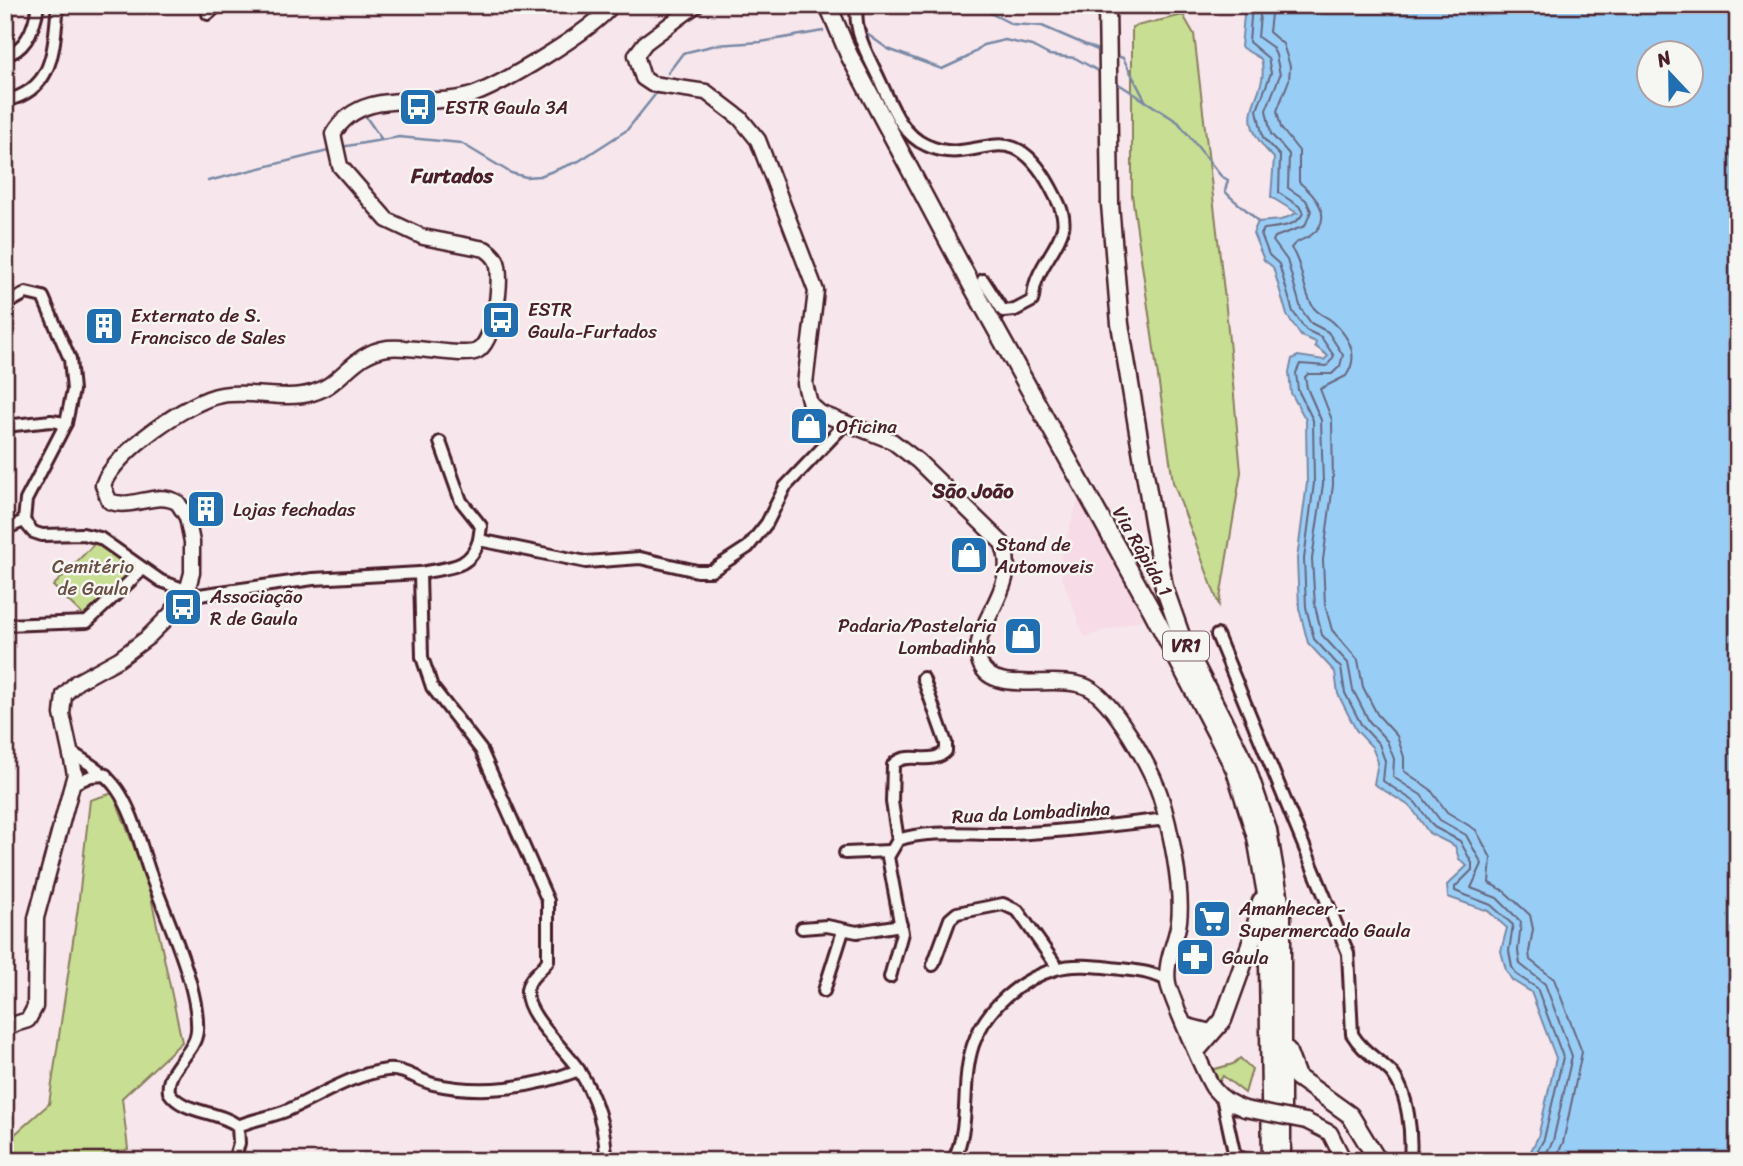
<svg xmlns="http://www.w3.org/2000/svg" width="1743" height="1166" viewBox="0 0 1743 1166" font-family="Sriracha,sans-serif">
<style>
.built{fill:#f7dce8}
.green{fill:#c8de93;stroke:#897e5f;stroke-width:2}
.water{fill:#98cef6;stroke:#7988a5;stroke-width:2;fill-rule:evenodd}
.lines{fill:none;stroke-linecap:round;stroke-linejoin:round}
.shore{stroke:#69657c;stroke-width:2}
.stream{stroke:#7988a5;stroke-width:2.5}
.minor-casing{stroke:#4a1f2b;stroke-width:16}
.major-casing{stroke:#4a1f2b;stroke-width:19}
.highway-casing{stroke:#4a1f2b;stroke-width:21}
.minor{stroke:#f6f6f2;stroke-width:10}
.major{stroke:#f6f6f2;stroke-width:14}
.highway{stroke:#f6f6f2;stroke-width:16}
.major-bridge-casing{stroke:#4a1f2b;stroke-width:19;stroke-linecap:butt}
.highway-bridge-casing{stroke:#4a1f2b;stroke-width:21;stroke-linecap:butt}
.major-bridge{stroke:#f6f6f2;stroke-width:14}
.highway-bridge{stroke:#f6f6f2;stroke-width:16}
.labels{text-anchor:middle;stroke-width:5;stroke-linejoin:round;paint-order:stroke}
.shield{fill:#f6f6f2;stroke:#7e6067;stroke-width:2}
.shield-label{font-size:18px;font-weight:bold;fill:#4a1f2b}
.poi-label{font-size:19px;fill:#4a1f2b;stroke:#f6f6f2;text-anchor:start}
.street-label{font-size:19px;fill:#4a1f2b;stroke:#f6f6f2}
.park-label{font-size:19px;fill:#6a4f45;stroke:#f6f6f2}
.neighbourhood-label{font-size:21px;font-weight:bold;fill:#4a1f2b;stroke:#f6f6f2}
</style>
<rect width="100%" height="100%" fill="#f7e7ec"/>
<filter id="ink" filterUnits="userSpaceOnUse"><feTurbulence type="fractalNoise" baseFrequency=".0143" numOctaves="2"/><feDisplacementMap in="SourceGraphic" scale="14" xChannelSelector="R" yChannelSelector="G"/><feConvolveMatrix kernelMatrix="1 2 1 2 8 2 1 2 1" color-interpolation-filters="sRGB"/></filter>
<g filter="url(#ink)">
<!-- built -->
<polygon class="built" points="1081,499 1145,619 1084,637 1058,567 1077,502"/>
<!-- green -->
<g class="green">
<polygon points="1183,15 1194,34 1226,308 1241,472 1219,605 1173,482 1132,195 1132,27"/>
<polygon points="98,540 134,568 85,617 53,586"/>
<polygon points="113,793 148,883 182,1042 122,1098 128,1149 99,1161 5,1161 5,1143 49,1104 78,907 90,800"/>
<polygon points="1240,1058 1252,1069 1245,1093 1223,1076 1218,1084 1211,1070 1233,1064"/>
</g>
<!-- water -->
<path class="water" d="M1245,5H1738V1161H1526L1538,1137L1556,1058L1531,992L1512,980L1506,970L1501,951L1507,928L1488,911L1448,897L1447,885L1467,866L1459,859L1455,846L1429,833L1411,807L1374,784L1378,762L1372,747L1356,730L1338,694L1335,672L1308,643L1299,608L1297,559L1307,483L1306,420L1291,393L1289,372L1292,359L1298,356L1324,360L1328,356L1315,346L1316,342L1301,336L1287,315L1273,267L1264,260L1253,233L1258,222L1281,220L1297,213L1271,197L1274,158C1225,110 1272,99 1261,59L1241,47ZM1648,52H1690V94H1648Z"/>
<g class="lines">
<!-- shore -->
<g class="shore">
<path d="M1252,5L1249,42L1268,58L1271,73L1257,110L1263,138L1280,156L1279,193L1299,206L1303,213C1297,227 1278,227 1264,229L1261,234L1269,255L1279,264L1293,312L1306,330L1321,337L1334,356L1327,366L1300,364L1296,373L1298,390L1313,420L1314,483L1304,559L1306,607L1314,639L1341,668L1345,693L1362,726L1379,744L1385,761L1383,781L1415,802L1434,827L1460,841L1472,863V870L1455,887V891L1491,905L1513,925L1509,951L1512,967L1517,975L1537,988L1563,1057L1544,1139L1532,1161"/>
<polyline points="1261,5 1258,37 1272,47 1276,55 1280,75 1266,110 1271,134 1289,154 1288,188 1306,200 1311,211 1305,226 1275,237 1273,241 1287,260 1301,309 1311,323 1328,332 1343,355 1340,366 1332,374 1308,374 1305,377 1307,388 1321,420 1323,484 1312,559 1315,606 1322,635 1348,663 1353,690 1369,721 1387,741 1394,759 1393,777 1421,795 1440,820 1466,835 1482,864 1471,888 1497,898 1521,922 1518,951 1520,964 1545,984 1572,1056 1553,1141 1542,1161"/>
<path d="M1272,5L1269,32L1283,44L1290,66L1289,80L1277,111L1281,128L1299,151V182C1315,195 1336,218 1310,236C1303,240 1295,241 1291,248C1303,265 1302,287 1312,305C1317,315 1326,315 1333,322C1349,337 1360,356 1346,376L1320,389L1332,420L1333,485L1323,560L1325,605L1332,630L1358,660L1363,687L1377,714L1397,736L1404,757V771L1430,789L1447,812L1476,830L1491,858L1489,883L1504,891L1530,915L1533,929L1529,952L1530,960L1554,979L1582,1052L1563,1143L1554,1161"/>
</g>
<!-- stream -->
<g class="stream">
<polyline points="974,5 1012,24 1042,26 1100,51"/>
<polyline points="867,34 888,49 942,69 968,57 983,45 1005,40 1032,46 1049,55 1075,58 1102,73"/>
<polyline points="1114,55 1123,58 1146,102"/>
<polyline points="668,73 683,53 716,45 761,42 823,31"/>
<path d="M1114,81L1178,122L1221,176L1228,180L1225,191C1234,203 1249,209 1258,222"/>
<polyline points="364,114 382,140"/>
<polyline points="341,147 399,137 461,143 511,173 526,177 540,176 579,161 627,130 658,91"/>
<polyline points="208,181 328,151"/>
</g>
<defs>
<g id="minor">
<path d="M857,5C853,33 869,57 880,81C891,104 901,134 926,145C978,170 1008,108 1051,188C1057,200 1066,214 1063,228C1058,248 1040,265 1035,285C1033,291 1034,296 1032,301L1015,310L1003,311L983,280"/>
<polyline points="208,14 218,5"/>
<path d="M5,55C27,50 35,25 38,5"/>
<path d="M5,101C56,89 53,48 58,5"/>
<polyline points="5,305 26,293 43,297 70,359 73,390 66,423 26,500 24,521 5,529"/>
<polyline points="5,426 51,421 66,423"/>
<polyline points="440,442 461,501 481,526 479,540"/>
<path d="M24,521L33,532L42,535L83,534L100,538L161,581L199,595L313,579L420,573L422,657L432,687L481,750L548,901V960C542,971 529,976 527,990C524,1014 565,1049 578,1069C596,1096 606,1130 606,1161"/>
<path d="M420,573C448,567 470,570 479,540L586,562L640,558L697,571H711L748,547L767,523L785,487L847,422"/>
<polyline points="5,625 87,622 142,570"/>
<path d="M1217,635L1348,953L1352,1034C1362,1051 1378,1059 1391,1072C1409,1093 1412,1134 1410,1161"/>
<path d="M71,752C88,763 105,772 117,789C134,813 140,845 150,873C165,914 200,988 197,1031C195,1054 165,1069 169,1092C183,1114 218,1110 238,1126L239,1143L234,1161"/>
<polyline points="73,784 91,776 106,775"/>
<path d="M898,840L892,802L893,765C906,749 931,767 946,751V743L923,678"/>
<polyline points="845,853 889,851"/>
<polyline points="802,928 827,926 857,932 901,925"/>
<polyline points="933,965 950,919 957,913 1003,904 1018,911 1058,968"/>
<path d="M890,977L902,933L888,857L898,840C928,829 978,835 1011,834C1063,832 1115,825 1167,819"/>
<polyline points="824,991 843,931"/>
<polyline points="1222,1097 1236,1161"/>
<path d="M238,1126C254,1119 272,1117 288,1110C320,1096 353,1074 387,1070C404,1068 417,1080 433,1084C481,1095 533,1088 579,1070"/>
<path d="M953,1161C972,1124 960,1084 973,1045C985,1009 1020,979 1056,969C1076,963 1101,967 1121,969C1137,971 1152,972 1167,980"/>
</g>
<g id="major">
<path d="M696,5L645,43L636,55L643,78L652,84L706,92L740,118L758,140L816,291L805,384L810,404L820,413L892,441L918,461L1002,543C1023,588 967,626 980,663C992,697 1058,673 1087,687C1113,699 1151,768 1160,795C1170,826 1183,889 1179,921C1177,940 1164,962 1168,983C1170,995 1207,1080 1214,1089C1222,1099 1233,1105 1245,1109"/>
<path d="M5,1024L12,1025L28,1020L35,1007L36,918L75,774L62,714L64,695L77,682L119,659L147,638L170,615L187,591L192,573V542L187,517L178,503C156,489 132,511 109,501L103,485C114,453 189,400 222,395C251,390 284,401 312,393C342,385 352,353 388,348C411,345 464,358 477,351C495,341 501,284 498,266C497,258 491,253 485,249L423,237L387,220L340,166L333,134C363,84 425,110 472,95C503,84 592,31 612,5"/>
<polyline points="1306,1121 1330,1133 1344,1161"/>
</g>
<g id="highway">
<polyline points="828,5 849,55 972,286 1151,609 1235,770 1256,837 1267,900 1271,1161"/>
<polyline points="1110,204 1120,324 1164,587 1183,641 1246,765 1268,830 1282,913 1282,1161"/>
<polyline points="1187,1027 1210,1033"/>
<polyline points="1197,1050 1223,1020 1254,934 1261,901"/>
<polyline points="1287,1050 1297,1077 1350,1115 1378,1161"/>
<polyline points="1236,1159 1242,1161"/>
</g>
</defs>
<!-- minor casing -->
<use href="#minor" class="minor-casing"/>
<!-- major casing -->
<use href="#major" class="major-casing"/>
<!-- highway casing -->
<use href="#highway" class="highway-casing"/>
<!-- minor -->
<use href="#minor" class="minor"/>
<!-- major -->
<use href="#major" class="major"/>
<!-- highway -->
<use href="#highway" class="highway"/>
<defs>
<polyline id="major-bridge" points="1245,1109 1306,1121"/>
<polyline id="highway-bridge" points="1107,5 1110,204"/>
</defs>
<!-- major-bridge casing -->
<use href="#major-bridge" class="major-bridge-casing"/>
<!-- highway-bridge casing -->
<use href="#highway-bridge" class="highway-bridge-casing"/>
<!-- major-bridge -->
<use href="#major-bridge" class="major-bridge"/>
<!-- highway-bridge -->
<use href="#highway-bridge" class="highway-bridge"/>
</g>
</g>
<!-- icons -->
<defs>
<symbol id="bus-square" viewBox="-11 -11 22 22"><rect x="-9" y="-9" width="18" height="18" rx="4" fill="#1f6fb2" stroke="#f6f6f2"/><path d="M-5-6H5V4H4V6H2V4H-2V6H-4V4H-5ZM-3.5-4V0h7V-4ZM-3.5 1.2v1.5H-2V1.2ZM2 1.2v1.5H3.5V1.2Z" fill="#fff"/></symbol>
<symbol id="building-square" viewBox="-11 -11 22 22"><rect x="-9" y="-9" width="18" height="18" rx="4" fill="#1f6fb2" stroke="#f6f6f2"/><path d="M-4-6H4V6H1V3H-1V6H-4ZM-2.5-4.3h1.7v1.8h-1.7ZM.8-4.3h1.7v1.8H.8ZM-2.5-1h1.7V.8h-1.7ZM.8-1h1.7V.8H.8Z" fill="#fff"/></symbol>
<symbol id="shop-square" viewBox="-11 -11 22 22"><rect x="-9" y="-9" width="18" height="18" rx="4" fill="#1f6fb2" stroke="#f6f6f2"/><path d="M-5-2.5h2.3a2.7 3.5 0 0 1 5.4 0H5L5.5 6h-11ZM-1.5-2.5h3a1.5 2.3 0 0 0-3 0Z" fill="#fff"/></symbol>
<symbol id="supermarket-square" viewBox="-11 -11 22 22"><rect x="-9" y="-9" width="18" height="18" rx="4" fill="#1f6fb2" stroke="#f6f6f2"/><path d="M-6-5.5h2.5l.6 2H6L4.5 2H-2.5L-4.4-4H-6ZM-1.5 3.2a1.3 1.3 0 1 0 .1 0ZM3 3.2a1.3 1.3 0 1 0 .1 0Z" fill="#fff"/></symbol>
<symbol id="pharmacy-square" viewBox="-11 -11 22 22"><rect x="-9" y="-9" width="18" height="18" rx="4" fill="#1f6fb2" stroke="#f6f6f2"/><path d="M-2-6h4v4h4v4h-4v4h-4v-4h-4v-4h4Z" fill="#fff"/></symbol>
</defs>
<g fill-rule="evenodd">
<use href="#bus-square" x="396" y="85" width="44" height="44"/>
<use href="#bus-square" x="479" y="298" width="44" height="44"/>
<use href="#building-square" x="82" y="304" width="44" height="44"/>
<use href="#shop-square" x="787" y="404" width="44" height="44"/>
<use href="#building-square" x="184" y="487" width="44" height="44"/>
<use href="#shop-square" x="947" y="533" width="44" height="44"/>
<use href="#bus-square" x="161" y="585" width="44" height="44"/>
<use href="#shop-square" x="1001" y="614" width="44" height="44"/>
<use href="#supermarket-square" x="1190" y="897" width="44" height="44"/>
<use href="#pharmacy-square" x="1173" y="935" width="44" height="44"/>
</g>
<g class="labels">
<!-- shield labels -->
<rect class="shield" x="1163" y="631.5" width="46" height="29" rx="5"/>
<g class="shield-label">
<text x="1186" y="652">VR1</text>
</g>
<!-- poi labels -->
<g class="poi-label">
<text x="445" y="114">ESTR Gaula 3A</text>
<text x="528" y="316">ESTR<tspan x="528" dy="22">Gaula-Furtados</tspan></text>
<text x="131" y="322">Externato de S.<tspan x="131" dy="22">Francisco de Sales</tspan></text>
<text x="836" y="433">Oficina</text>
<text x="233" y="516">Lojas fechadas</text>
<text x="996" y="551">Stand de<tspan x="996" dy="22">Automoveis</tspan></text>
<text x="210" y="603">Associação<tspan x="210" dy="22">R de Gaula</tspan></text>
<text x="996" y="632" text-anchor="end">Padaria/Pastelaria<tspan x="996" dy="22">Lombadinha</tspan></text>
<text x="1239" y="915">Amanhecer -<tspan x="1239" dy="22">Supermercado Gaula</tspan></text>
<text x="1222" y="964">Gaula</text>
</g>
<!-- street labels -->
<g class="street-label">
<text transform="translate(1143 551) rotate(60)" y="7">Via Rápida 1</text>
<text transform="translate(1031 812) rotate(-3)" y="7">Rua da Lombadinha</text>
</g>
<!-- park labels -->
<g class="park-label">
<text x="93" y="573">Cemitério<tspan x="93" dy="22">de Gaula</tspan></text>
</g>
<!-- neighbourhood labels -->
<g class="neighbourhood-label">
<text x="452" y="183">Furtados</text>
<text x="973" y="498">São João</text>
</g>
</g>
<!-- margin -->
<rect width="1743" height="1166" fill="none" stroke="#f6f6f2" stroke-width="28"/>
<rect x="14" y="14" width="1715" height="1138" fill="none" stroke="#4a1f2b" stroke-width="2.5" filter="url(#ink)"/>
<!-- north arrow -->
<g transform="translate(1670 74) rotate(338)"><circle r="33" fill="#f6f6f2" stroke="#b1a0a2" stroke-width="2"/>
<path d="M0-5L12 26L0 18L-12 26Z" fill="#1f6fb2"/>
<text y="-10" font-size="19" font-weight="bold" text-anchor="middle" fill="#4a1f2b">N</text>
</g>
</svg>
